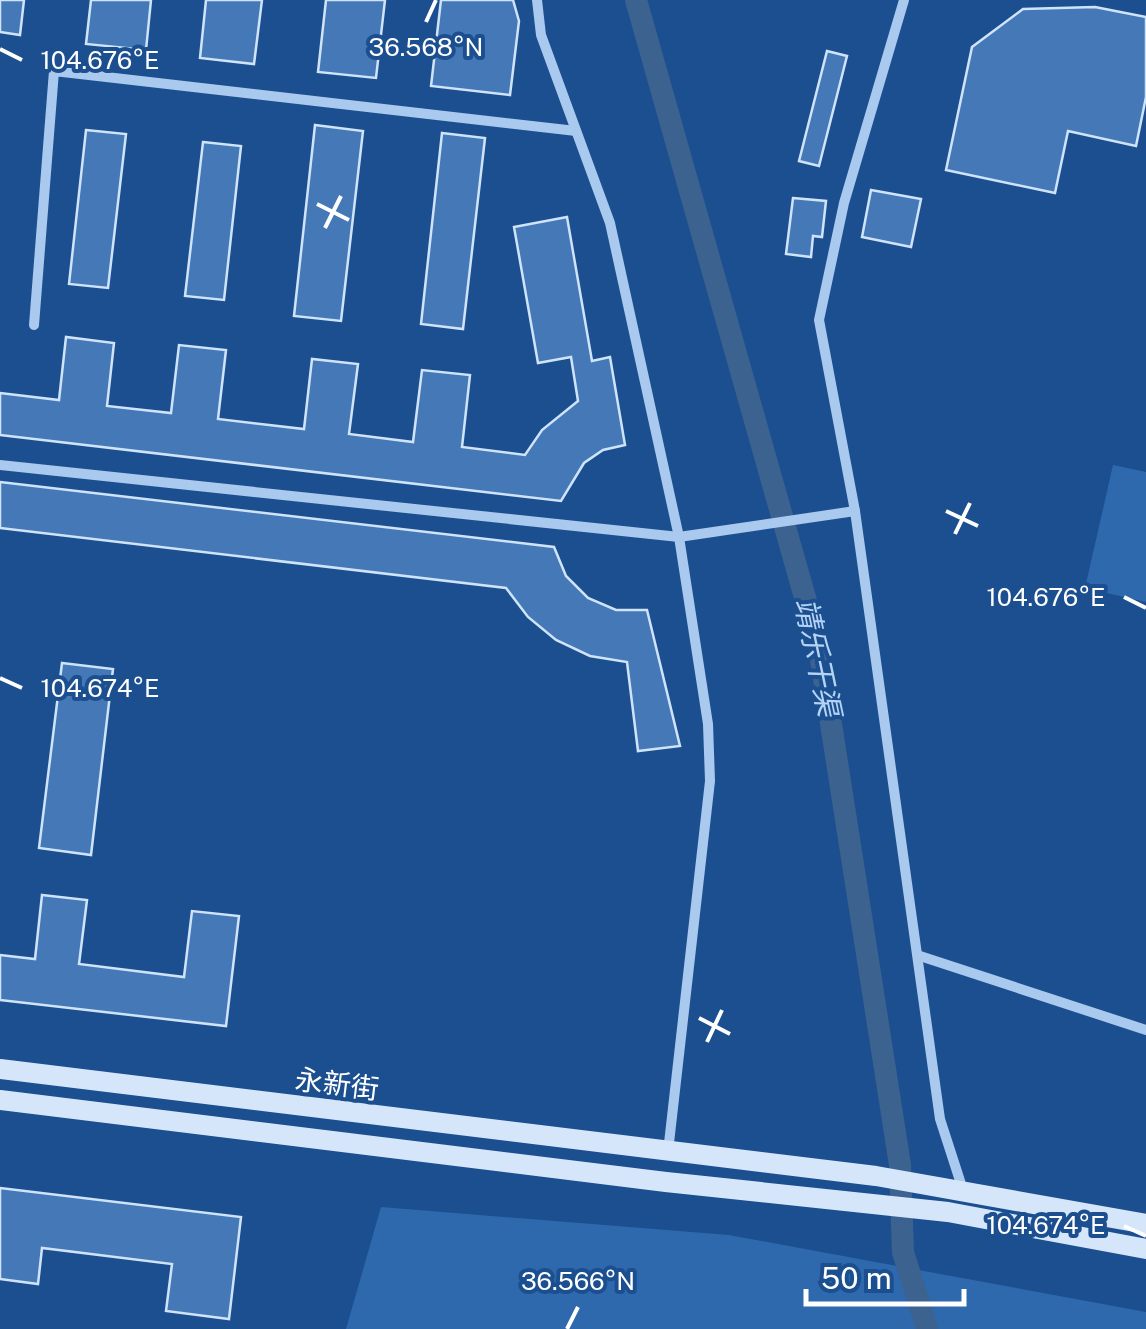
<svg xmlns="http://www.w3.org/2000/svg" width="1146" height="1329" viewBox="0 0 1146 1329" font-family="'Public Sans','Noto Sans SC',sans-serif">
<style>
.green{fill:#2e69ad}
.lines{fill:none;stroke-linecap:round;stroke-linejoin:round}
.canal{stroke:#3c6290;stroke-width:22}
.building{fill:#4478b7;stroke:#cfe3fa;stroke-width:2.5}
.street{stroke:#a9c9ee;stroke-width:10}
.secondary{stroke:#d6e6fa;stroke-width:20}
.ticks{fill:none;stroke:#fff;stroke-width:4}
.labels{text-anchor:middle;stroke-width:8;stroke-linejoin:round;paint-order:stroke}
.street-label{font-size:28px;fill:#fff;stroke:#1b4f8f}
.water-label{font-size:30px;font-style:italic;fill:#b5d3f5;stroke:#1b4f8f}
.ticks-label{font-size:25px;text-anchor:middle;fill:#fff;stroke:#1b4f8f;stroke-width:8;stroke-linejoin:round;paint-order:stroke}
</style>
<rect width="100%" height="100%" fill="#1b4f8f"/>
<!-- green -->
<g class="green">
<polygon points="1113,465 1146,472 1146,602 1085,588"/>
<polygon points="381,1207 729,1235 1146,1312 1146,1329 346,1329"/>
</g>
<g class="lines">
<!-- canal -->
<polyline class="canal" points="636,0 819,647 900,1165 903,1252 927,1329"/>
</g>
<!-- building -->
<g class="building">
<polygon points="0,0 24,0 20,35 0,32"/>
<polygon points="91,0 151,0 146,50 86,44"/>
<polygon points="206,0 262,0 254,64 200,58"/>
<polygon points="326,0 385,0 376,78 318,72"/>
<polygon points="441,0 513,0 519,21 510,95 431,86"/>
<polygon points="1095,7 1146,17 1146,97 1136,146 1068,131 1055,193 946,170 972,47 1023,9"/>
<polygon points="827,51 847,56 819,166 799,161"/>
<polygon points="315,125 363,131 341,321 294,316"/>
<polygon points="86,130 126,134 108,288 69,284"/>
<polygon points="442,133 485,138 463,329 421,324"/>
<polygon points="203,142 241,146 224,300 185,296"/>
<polygon points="871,190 921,199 911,247 862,237"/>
<polygon points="793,198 826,201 822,237 813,236 811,257 786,254"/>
<polygon points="567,217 592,361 610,357 625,445 603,450 584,463 561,501 0,435 0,393 59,400 66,337 114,343 107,406 171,413 179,345 226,350 218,419 304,429 312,359 358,364 349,434 413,442 422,370 470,375 462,447 525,455 542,430 578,401 571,357 538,363 514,227"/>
<polygon points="0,482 554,547 566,576 588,598 616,610 647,610 680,746 638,751 627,662 590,656 556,640 528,617 506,588 0,528"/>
<polygon points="62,663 113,669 91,855 39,848"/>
<polygon points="42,895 87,900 79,964 184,977 192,911 239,916 226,1026 0,1000 0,955 35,959"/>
<polygon points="0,1188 241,1217 229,1319 166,1311 172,1264 42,1248 38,1284 0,1279"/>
</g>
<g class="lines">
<!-- street -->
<g class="street">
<polyline points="537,0 541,35 610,223 679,537 708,724 710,781 668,1152"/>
<polyline points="904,0 844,203 819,320 855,511 940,1119 963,1190"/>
<polyline points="34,325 54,71 576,131"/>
<polyline points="0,465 679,537 855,511"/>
<polyline points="920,956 1146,1030"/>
</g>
<!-- secondary -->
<g class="secondary">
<polyline points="0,1069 876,1176 1146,1224"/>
<polyline points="0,1100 666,1182 948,1212 1146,1249"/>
</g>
</g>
<!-- ticks -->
<path class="ticks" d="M426,22L436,0M0,49L22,60M317,204L349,220M325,228L341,196M946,511L978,526M955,534L970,503M1124,597L1146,608M0,678L22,688M699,1018L730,1034M707,1042L722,1010M1124,1226L1146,1236M567,1329L578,1307"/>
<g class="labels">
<!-- street labels -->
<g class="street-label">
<text transform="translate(337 1084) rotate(7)" y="10">永新街</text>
</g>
<!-- water labels -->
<g class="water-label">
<text transform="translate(817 657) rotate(78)" y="10">靖乐干渠</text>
</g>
</g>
<g class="ticks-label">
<text x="426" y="56">36.568°N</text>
<text x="100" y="69">104.676°E</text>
<text x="1046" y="606">104.676°E</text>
<text x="100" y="697">104.674°E</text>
<text x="1046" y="1234">104.674°E</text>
<text x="578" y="1290">36.566°N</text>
</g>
<!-- scale -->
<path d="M806 1289v15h158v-15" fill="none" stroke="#ffffff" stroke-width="5"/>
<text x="821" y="1289" font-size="30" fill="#ffffff" stroke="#1b4f8f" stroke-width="8" paint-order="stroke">50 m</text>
</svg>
